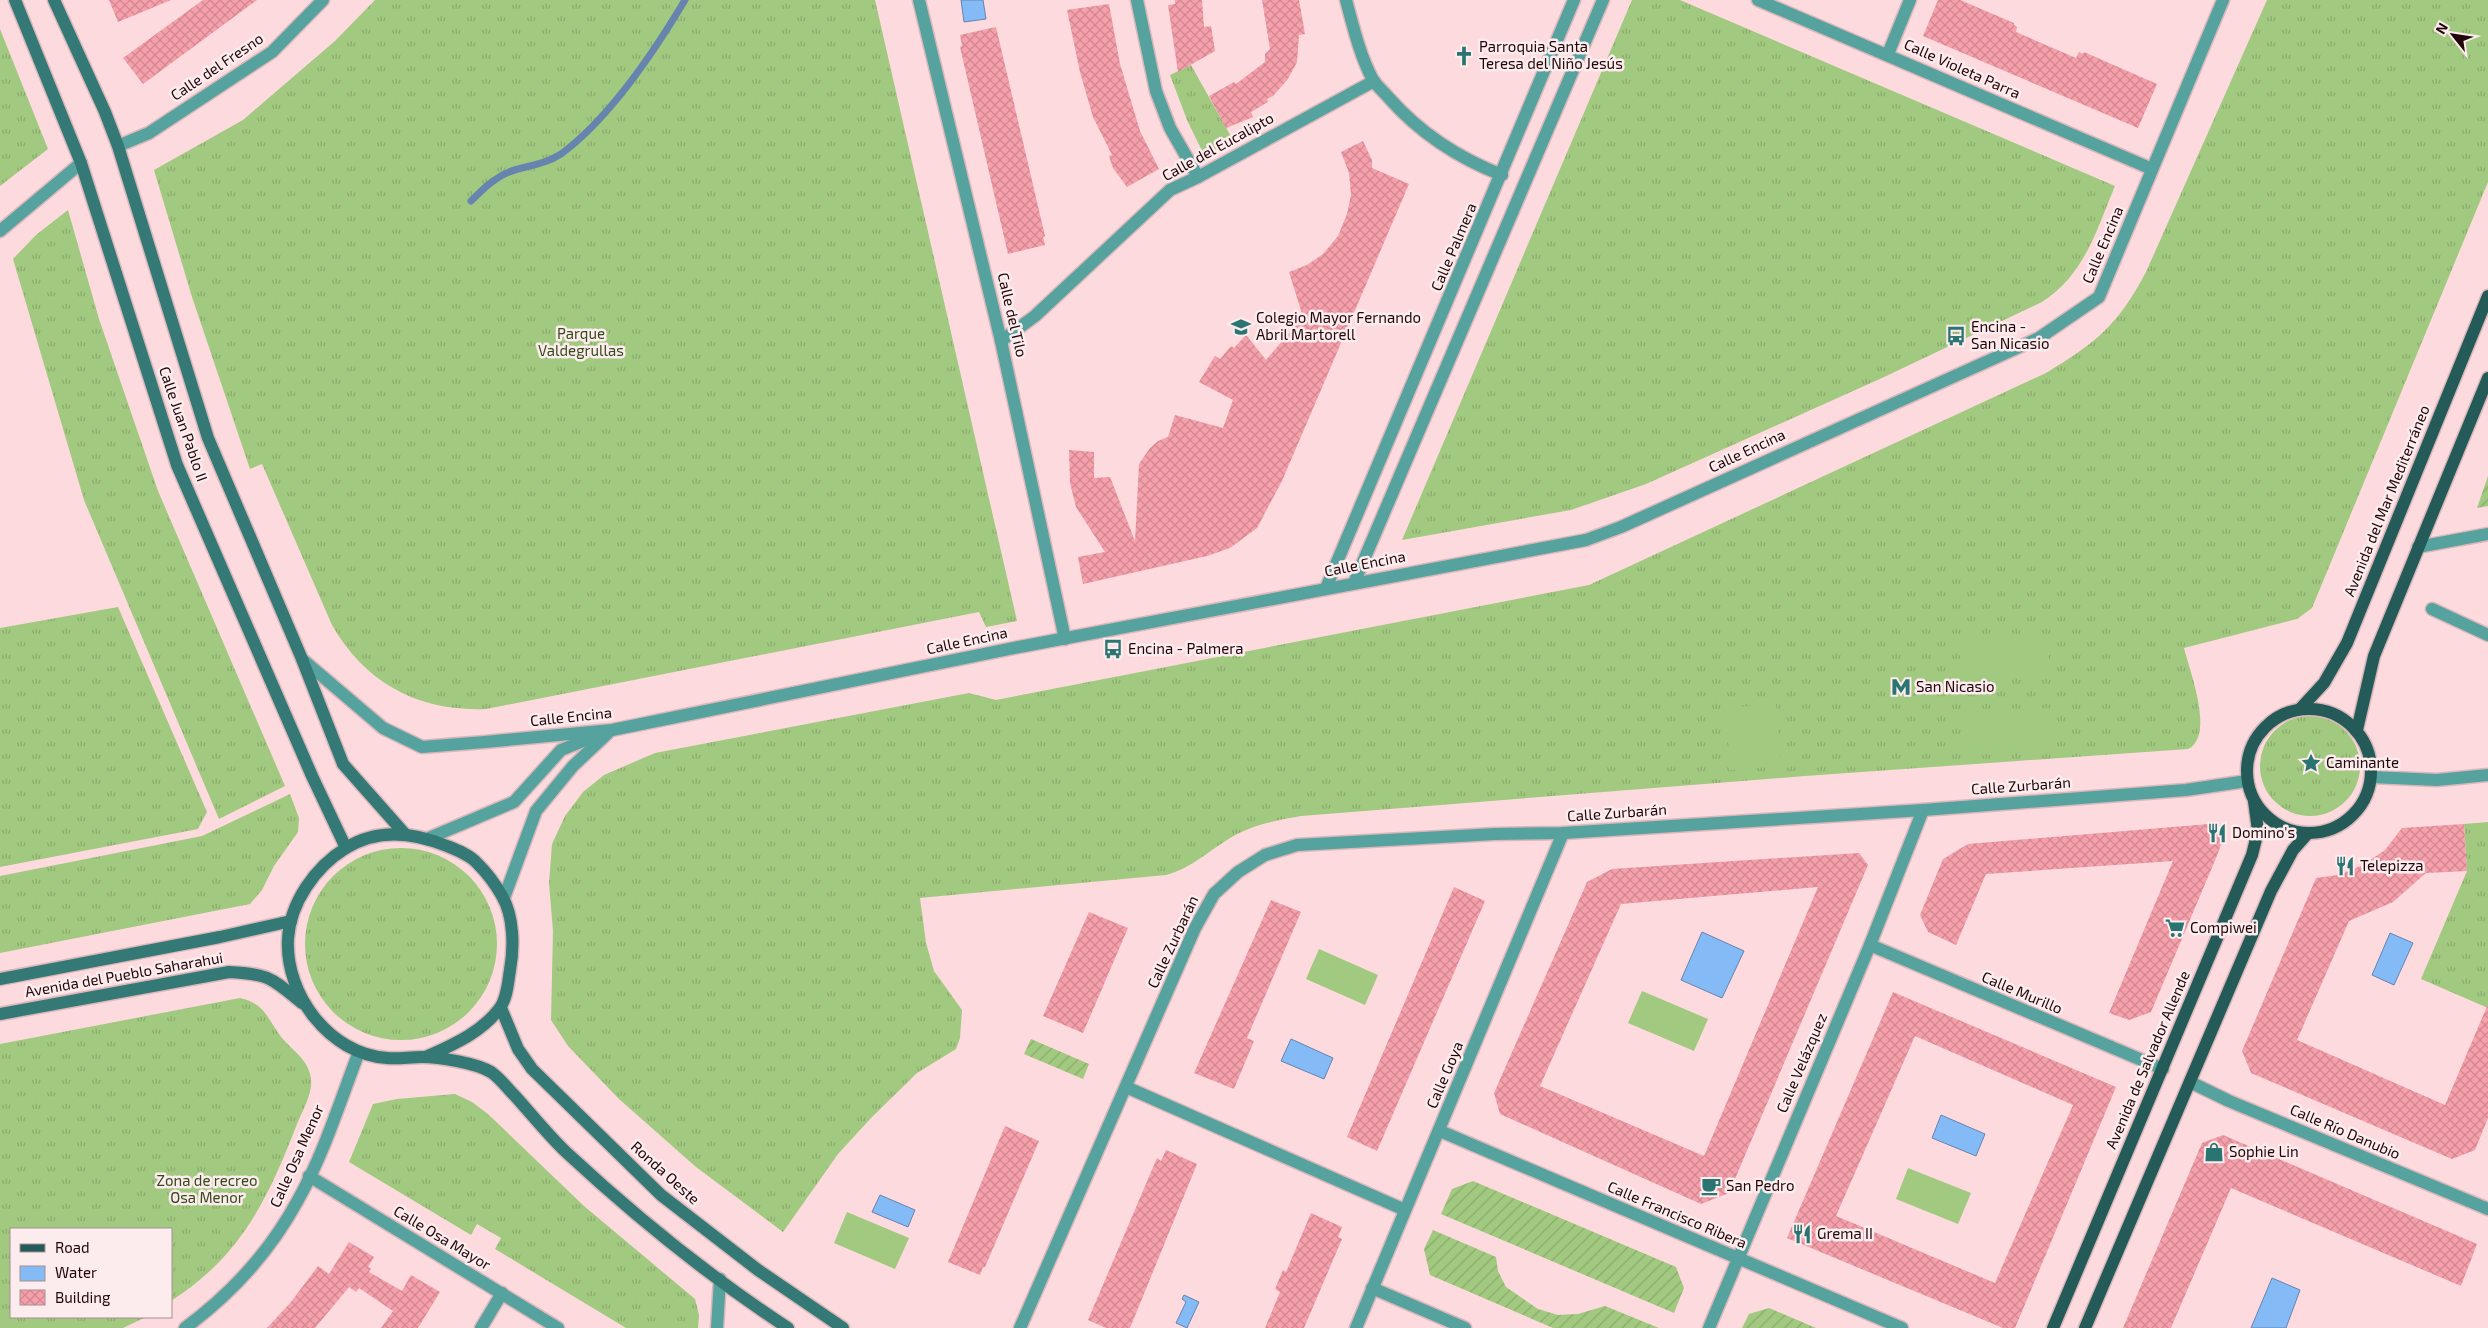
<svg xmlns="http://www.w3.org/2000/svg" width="2488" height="1328" viewBox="0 0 2488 1328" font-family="'Exo 2',sans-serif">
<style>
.grass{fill:url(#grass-tufts)}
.garden{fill:url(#garden-furrows)}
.pitch{fill:#a2c980}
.water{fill:#84baf5;stroke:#6684ae}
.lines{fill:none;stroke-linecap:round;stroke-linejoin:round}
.stream{stroke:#6684ae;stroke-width:7}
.building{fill:url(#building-cross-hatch);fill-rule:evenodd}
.street-casing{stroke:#d9b8bb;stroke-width:15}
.secondary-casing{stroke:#d9b8bb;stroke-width:15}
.primary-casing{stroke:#d9b8bb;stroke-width:15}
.street{stroke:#55a29e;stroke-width:12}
.secondary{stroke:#347975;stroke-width:12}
.primary{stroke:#245b58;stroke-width:12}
.labels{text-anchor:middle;stroke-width:5;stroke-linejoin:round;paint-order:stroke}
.poi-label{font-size:15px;fill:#20060a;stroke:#fdeced;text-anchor:start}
.street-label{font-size:15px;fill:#20060a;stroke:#fdeced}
.park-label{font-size:15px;fill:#334b1a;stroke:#fdeced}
</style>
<defs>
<pattern id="grass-tufts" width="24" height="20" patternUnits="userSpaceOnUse" patternTransform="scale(1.25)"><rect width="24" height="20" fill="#a2c980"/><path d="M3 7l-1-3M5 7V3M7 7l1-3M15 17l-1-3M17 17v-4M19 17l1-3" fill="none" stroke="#8bab6d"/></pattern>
<pattern id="garden-furrows" width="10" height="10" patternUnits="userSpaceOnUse" patternTransform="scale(1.25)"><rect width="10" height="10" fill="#a2c980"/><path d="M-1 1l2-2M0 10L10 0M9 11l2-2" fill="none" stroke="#8bab6d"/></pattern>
<pattern id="building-cross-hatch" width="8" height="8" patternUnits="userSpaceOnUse" patternTransform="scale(1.25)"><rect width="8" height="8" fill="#f5a0ab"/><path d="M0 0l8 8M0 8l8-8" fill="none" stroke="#d28892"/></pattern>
</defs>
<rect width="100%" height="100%" fill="#fcdadd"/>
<!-- grass -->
<g class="grass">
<path d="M375,0H875L1017,621L986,627L979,612L486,709C419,712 365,683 332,625L262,464L250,469L192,297L154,170L243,120L335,41Z"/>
<path d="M1632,0H1680L2115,186C2096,231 2085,274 2042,302L1882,378L1646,484L1571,510L1402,540Z"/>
<path d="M2267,0H2488V182L2312,608L2297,619L2184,648C2190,672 2215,736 2188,749L1805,776L1301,816C1278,820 1257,824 1237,834C1213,847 1193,868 1166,875L920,898L926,943L934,971L962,1010L960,1038L956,1049L917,1073L871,1118L838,1154L783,1232L696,1167L619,1099L568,1046L551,1020L553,931L549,883L552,844L565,816L583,792L604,775L655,753L969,693L996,700L1589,585L2046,373C2097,342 2118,325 2146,272Z"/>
<polygon points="0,29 48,149 0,186"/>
<polygon points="1191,65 1233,140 1204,155 1187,120 1170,75"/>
<polygon points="68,210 99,319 158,491 285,786 219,819 84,500 13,259 36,235"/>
<polygon points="118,607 207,812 198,829 0,867 0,628"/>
<circle cx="2310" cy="766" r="50"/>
<polygon points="290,794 299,818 298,832 274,866 262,890 250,904 0,953 0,876 202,836"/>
<polygon points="2488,822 2488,1008 2421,979 2467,871 2464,824"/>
<circle cx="401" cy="944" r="96"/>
<path d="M240,998C266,1004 267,1019 282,1038C292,1050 306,1058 310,1074C315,1090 303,1109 297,1124C268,1199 241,1256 171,1301V1229H11V1317H146L123,1328H0V1044Z"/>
<polygon points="455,1094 472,1102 488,1114 584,1206 695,1299 699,1315 698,1328 626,1328 495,1249 501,1238 477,1224 471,1235 349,1162 373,1104 397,1099"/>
</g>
<!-- garden -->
<g class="garden">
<polygon points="2488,476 2488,506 2477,508"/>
<polygon points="1031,1039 1089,1064 1083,1079 1024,1054"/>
<polygon points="1473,1181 1676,1267 1684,1288 1674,1313 1441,1214 1452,1189"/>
<polygon points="1433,1230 1496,1257 1498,1271 1506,1287 1538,1309 1558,1315 1578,1314 1605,1306 1659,1328 1553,1328 1430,1275 1424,1249"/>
<polygon points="1769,1308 1816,1328 1742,1328 1749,1314"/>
</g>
<!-- pitch -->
<g class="pitch">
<polygon points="2048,634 2049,677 1961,680 1960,637"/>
<polygon points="1776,704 1781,766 1730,770 1726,708"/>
<polygon points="2052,708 2053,752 1966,755 1964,711"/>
<polygon points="1319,949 1378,975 1365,1005 1306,979"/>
<polygon points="1642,991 1708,1019 1694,1051 1628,1023"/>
<polygon points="1908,1168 1971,1193 1958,1224 1896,1199"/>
<polygon points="847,1212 909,1238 895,1269 834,1243"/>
</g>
<!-- water -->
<g class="water">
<polygon points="961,0 983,0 986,19 964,22"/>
<polygon points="1702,932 1744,951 1722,998 1681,980"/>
<polygon points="2390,933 2413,943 2394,985 2372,975"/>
<polygon points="1291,1039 1333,1058 1324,1079 1281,1061"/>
<polygon points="1941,1115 1985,1134 1976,1156 1932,1138"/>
<polygon points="880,1195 915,1210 908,1227 872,1212"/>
<polygon points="2272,1278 2300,1290 2286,1328 2251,1328"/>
<polygon points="1184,1295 1199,1302 1187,1328 1176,1323 1186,1302 1182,1299"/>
</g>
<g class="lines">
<!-- stream -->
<path class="stream" d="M471,201C485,187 498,174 518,169C533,165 547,163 561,154C610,118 654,52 685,0"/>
</g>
<!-- building -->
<g class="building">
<polygon points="109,0 171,0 118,22"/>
<polygon points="203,0 257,0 143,84 123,58"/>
<polygon points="1175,0 1202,0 1204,27 1211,26 1215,51 1178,72 1168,5 1175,4"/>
<polygon points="1262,0 1299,0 1305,34 1299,35 1297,62 1288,79 1273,96 1267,99 1268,102 1251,112 1253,117 1226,128 1209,96 1234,82 1236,84 1265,62 1265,54 1270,49"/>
<polygon points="1938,0 1960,0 2014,23 2014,25 2017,27 2016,32 2076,58 2079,52 2083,54 2084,52 2157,84 2138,128 1923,36"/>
<polygon points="1109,4 1120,64 1140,131 1159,169 1127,187 1113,168 1109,156 1112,155 1093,117 1080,72 1067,10"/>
<polygon points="996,27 1045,236 1043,237 1045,245 1008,254 960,47 962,46 960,35"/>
<polygon points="1363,141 1372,160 1372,168 1409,184 1282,481 1257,528 1230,548 1207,556 1083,584 1078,557 1105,552 1076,507 1070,483 1069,450 1094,452 1094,478 1110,477 1135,541 1139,464 1150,448 1158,441 1168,437 1175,415 1223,428 1233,400 1199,382 1215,356 1220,359 1231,346 1234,348 1246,335 1266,360 1303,317 1289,272 1307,265 1323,254 1338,236 1347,214 1351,195 1349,173 1341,152"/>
<polygon points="2209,824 2223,840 2216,858 2151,1012 2129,1020 2109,1013 2173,861 1986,874 1956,945 1928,932 1920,915 1943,859 1968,844"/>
<polygon points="2464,824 2467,871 2426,873 2393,902 2349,921 2297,1040 2445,1105 2488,1004 2488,1118 2475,1150 2452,1159 2251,1073 2242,1051 2316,878 2338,875 2363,865 2385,850 2402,828"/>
<path d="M1859,853L1868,865L1729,1193L1701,1204L1500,1114L1494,1093L1587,882L1612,869ZM1818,887L1704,1156L1540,1086L1621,904Z"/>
<polygon points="1454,887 1485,901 1377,1151 1347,1137"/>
<polygon points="1271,900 1301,912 1247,1038 1254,1041 1234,1089 1194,1073"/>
<polygon points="1089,912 1128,928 1083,1033 1043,1016"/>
<path d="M1893,992L2116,1087L2015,1328H2003L1787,1238ZM1915,1036L2073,1105L1995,1283L1836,1216Z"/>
<polygon points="1005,1126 1039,1141 985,1267 983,1267 980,1275 948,1262"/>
<polygon points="2223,1135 2477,1244 2461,1286 2231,1188 2171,1328 2123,1328 2202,1143"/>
<polygon points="1166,1150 1197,1164 1130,1328 1106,1328 1088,1320 1157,1158 1161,1161"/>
<polygon points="1311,1213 1342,1227 1338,1237 1342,1239 1304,1328 1265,1328 1280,1292 1275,1289 1283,1270 1286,1272"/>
<polygon points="349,1242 374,1257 368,1267 371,1268 369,1272 402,1291 411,1275 440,1292 418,1328 381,1328 393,1311 359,1288 356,1292 349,1287 315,1328 267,1328 291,1302 318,1266 329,1274"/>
</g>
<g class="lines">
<defs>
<g id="street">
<polyline points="919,0 1001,341 1065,639"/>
<polyline points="1137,0 1156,91 1170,128 1198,177"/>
<path d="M1346,0C1353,26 1360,56 1373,80C1377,86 1384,92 1389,98C1420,133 1458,158 1502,175"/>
<polyline points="1758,0 2152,169"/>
<polyline points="1888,54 1910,0"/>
<polyline points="118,146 149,133 272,52 323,0"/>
<polyline points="0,231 81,163"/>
<polyline points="1001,341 1035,316 1170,190 1198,177 1374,81"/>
<polyline points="2418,547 2488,534"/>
<polyline points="1354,583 1603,0"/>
<polyline points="1326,588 1574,0"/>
<polyline points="2432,609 2488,635"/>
<polyline points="302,659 383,728 422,747 485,742 612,730 1019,647 1586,540 1621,527 2039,338 2099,297 2223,0"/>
<polyline points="2372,777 2437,780 2488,775"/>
<polyline points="429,838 514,802 561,750 598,735"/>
<polyline points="504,898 536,811 573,766 607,734"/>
<polyline points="1870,945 2163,1069"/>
<polyline points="2190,1082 2229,1101 2488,1209"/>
<polyline points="1126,1087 1405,1210"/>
<polyline points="1440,1131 1902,1328"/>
<polyline points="309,1176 558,1328"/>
<polyline points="1372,1288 1465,1328"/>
<path d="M185,1328C231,1294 271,1250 298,1200C324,1154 340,1101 359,1052"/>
<polyline points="481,1328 502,1293"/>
<polyline points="717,1328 720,1279"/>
<polyline points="1020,1328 1195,928 1214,894 1238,872 1265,855 1297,845 1495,834 1563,833 1923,810 2186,790 2247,781"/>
<polyline points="1356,1328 1563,833"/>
<polyline points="1709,1328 1870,945 1923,810"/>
</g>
<g id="secondary">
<polyline points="15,0 81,163 177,465 312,776 346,848"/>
<polyline points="54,0 105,112 118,146 208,438 302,659 343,764 404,833"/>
<polyline points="0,979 220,937 291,921"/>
<polyline points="501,1008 518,1049 532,1069 661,1195 758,1270 843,1328"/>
<path d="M0,1014L229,972C270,974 271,978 302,1003"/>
<path d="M426,1057C452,1045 481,1033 499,1009C507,1000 508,982 510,970C514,948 514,916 502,896C496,885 486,872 477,863C470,855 457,850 447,846C413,832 378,828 346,848C315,867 290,903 288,939C285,994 329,1054 387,1058C398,1059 410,1057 422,1057C439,1057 476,1063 491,1072C500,1078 508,1089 516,1097C533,1116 549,1136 567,1153C636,1217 710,1277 788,1328"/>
</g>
<g id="primary">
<circle cx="2309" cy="771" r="62"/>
<polyline points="2300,709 2324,683 2347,643 2488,296"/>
<polyline points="2357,730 2374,656 2488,378"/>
<polyline points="2053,1328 2252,855 2258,831 2254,801"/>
<polyline points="2085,1328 2271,891 2293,850 2308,833"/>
</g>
</defs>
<!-- street casing -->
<use href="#street" class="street-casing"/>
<!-- secondary casing -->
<use href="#secondary" class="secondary-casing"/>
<!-- primary casing -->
<use href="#primary" class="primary-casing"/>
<!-- street -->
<use href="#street" class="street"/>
<!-- secondary -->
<use href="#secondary" class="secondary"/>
<!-- primary -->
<use href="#primary" class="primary"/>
</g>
<!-- icons -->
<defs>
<symbol id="church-bare" viewBox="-9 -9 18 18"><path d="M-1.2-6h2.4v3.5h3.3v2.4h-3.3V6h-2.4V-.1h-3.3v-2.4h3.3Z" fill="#2a7471" stroke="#fdeced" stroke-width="2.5" paint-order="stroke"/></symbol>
<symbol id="university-bare" viewBox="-9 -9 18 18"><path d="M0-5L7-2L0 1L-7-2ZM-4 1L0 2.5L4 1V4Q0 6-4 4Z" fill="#2a7471" stroke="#fdeced" stroke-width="2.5" paint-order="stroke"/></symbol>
<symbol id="bus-bare" viewBox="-9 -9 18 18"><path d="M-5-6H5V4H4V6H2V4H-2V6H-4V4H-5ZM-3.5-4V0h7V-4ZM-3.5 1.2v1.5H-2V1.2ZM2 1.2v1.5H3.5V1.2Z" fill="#2a7471" stroke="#fdeced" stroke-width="2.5" paint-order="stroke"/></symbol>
<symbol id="metro-bare" viewBox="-9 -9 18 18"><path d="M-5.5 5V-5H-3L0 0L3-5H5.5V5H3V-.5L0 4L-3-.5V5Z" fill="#2a7471" stroke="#fdeced" stroke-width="2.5" paint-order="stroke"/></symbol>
<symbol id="sight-bare" viewBox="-9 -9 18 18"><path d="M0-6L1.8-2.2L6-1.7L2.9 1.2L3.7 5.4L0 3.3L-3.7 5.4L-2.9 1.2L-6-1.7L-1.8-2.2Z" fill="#2a7471" stroke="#fdeced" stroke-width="2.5" paint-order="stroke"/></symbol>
<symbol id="restaurant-bare" viewBox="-9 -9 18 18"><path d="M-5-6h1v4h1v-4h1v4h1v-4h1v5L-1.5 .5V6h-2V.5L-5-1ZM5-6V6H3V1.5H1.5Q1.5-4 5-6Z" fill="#2a7471" stroke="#fdeced" stroke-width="2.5" paint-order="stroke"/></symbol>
<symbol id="supermarket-bare" viewBox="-9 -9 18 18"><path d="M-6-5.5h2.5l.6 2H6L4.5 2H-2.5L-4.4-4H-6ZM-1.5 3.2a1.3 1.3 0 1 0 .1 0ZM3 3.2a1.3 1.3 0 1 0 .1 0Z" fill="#2a7471" stroke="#fdeced" stroke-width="2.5" paint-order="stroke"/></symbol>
<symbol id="shop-bare" viewBox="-9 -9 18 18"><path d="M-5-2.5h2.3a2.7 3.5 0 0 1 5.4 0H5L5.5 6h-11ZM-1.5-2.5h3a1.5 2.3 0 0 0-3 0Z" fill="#2a7471" stroke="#fdeced" stroke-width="2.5" paint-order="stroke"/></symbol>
<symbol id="cafe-bare" viewBox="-9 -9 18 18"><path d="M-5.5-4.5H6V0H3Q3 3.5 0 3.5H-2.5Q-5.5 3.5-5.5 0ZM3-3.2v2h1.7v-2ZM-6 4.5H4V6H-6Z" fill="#2a7471" stroke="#fdeced" stroke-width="2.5" paint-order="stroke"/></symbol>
</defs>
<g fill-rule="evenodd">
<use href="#church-bare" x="1450" y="42" width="28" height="28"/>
<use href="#university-bare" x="1227" y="313" width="28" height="28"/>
<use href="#bus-bare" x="1942" y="322" width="28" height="28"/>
<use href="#bus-bare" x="1099" y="635" width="28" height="28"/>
<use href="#metro-bare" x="1887" y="673" width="28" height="28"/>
<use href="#sight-bare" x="2297" y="749" width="28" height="28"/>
<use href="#restaurant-bare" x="2203" y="819" width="28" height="28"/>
<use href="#restaurant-bare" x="2331" y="852" width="28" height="28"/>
<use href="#supermarket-bare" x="2161" y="914" width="28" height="28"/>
<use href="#shop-bare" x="2200" y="1138" width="28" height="28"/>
<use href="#cafe-bare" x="1697" y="1172" width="28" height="28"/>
<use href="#restaurant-bare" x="1788" y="1220" width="28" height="28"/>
</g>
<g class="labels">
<!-- poi labels -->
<g class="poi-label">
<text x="1479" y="52">Parroquia Santa<tspan x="1479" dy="17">Teresa del Niño Jesús</tspan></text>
<text x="1256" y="323">Colegio Mayor Fernando<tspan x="1256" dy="17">Abril Martorell</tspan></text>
<text x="1971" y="332">Encina -<tspan x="1971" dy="17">San Nicasio</tspan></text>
<text x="1128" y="654">Encina - Palmera</text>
<text x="1916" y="692">San Nicasio</text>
<text x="2326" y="768">Caminante</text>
<text x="2232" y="838">Domino's</text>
<text x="2360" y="871">Telepizza</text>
<text x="2190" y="933">Compiwei</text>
<text x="2229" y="1157">Sophie Lin</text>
<text x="1726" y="1191">San Pedro</text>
<text x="1817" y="1239">Grema II</text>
</g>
<!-- street labels -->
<g class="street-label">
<text transform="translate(217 67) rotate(-34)" y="5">Calle del Fresno</text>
<text transform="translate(1962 69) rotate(24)" y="5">Calle Violeta Parra</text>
<text transform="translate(1218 147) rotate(-29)" y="5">Calle del Eucalipto</text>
<text transform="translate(2103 245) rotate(-67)" y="5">Calle Encina</text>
<text transform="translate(1454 247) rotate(-67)" y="5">Calle Palmera</text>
<text transform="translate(1012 315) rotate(77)" y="5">Calle del Tilo</text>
<text transform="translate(183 424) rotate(71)" y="5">Calle Juan Pablo II</text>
<text transform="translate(1747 451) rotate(-25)" y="5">Calle Encina</text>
<text transform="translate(2387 501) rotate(-68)" y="5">Avenida del Mar Mediterráneo</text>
<text transform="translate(1365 564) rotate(-11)" y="5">Calle Encina</text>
<text transform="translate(967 641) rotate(-12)" y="5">Calle Encina</text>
<text transform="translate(571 717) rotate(-6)" y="5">Calle Encina</text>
<text transform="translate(2021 786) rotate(-4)" y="5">Calle Zurbarán</text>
<text transform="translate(1617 813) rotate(-4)" y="5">Calle Zurbarán</text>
<text transform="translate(1173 942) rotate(-65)" y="5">Calle Zurbarán</text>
<text transform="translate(124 975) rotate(-10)" y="5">Avenida del Pueblo Saharahui</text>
<text transform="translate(2022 993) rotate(23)" y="5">Calle Murillo</text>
<text transform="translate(2148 1060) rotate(-67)" y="5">Avenida de Salvador Allende</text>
<text transform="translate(1802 1063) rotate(-67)" y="5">Calle Velázquez</text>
<text transform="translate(1445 1075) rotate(-67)" y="5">Calle Goya</text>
<text transform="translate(2345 1132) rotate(23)" y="5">Calle Río Danubio</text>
<text transform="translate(297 1156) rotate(-66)" y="5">Calle Osa Menor</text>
<text transform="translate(665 1173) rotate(42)" y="5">Ronda Oeste</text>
<text transform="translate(1677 1215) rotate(23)" y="5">Calle Francisco Ribera</text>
<text transform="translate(442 1238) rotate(31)" y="5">Calle Osa Mayor</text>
</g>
<!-- park labels -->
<g class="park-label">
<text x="581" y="339">Parque<tspan x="581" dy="17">Valdegrullas</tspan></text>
<text x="207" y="1186">Zona de recreo<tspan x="207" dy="17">Osa Menor</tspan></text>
</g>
</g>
<!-- legend -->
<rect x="10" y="1228" width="162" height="90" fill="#fdeced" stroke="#a59092"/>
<rect x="20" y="1244" width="25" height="8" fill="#245b58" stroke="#a59092"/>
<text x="55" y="1253" font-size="15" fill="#20060a">Road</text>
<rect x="20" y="1266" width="25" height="15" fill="#84baf5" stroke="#a59092"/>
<text x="55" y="1278" font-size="15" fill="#20060a">Water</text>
<rect x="20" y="1290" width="25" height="15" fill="url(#building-cross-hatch)" stroke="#a59092"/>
<text x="55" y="1303" font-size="15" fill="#20060a">Building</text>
<!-- north arrow -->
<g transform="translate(2453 35) rotate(300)" stroke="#fdeced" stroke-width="4" paint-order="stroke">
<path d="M0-4L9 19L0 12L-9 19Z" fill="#20060a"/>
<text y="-8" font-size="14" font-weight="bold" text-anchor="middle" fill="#20060a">N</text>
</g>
</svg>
